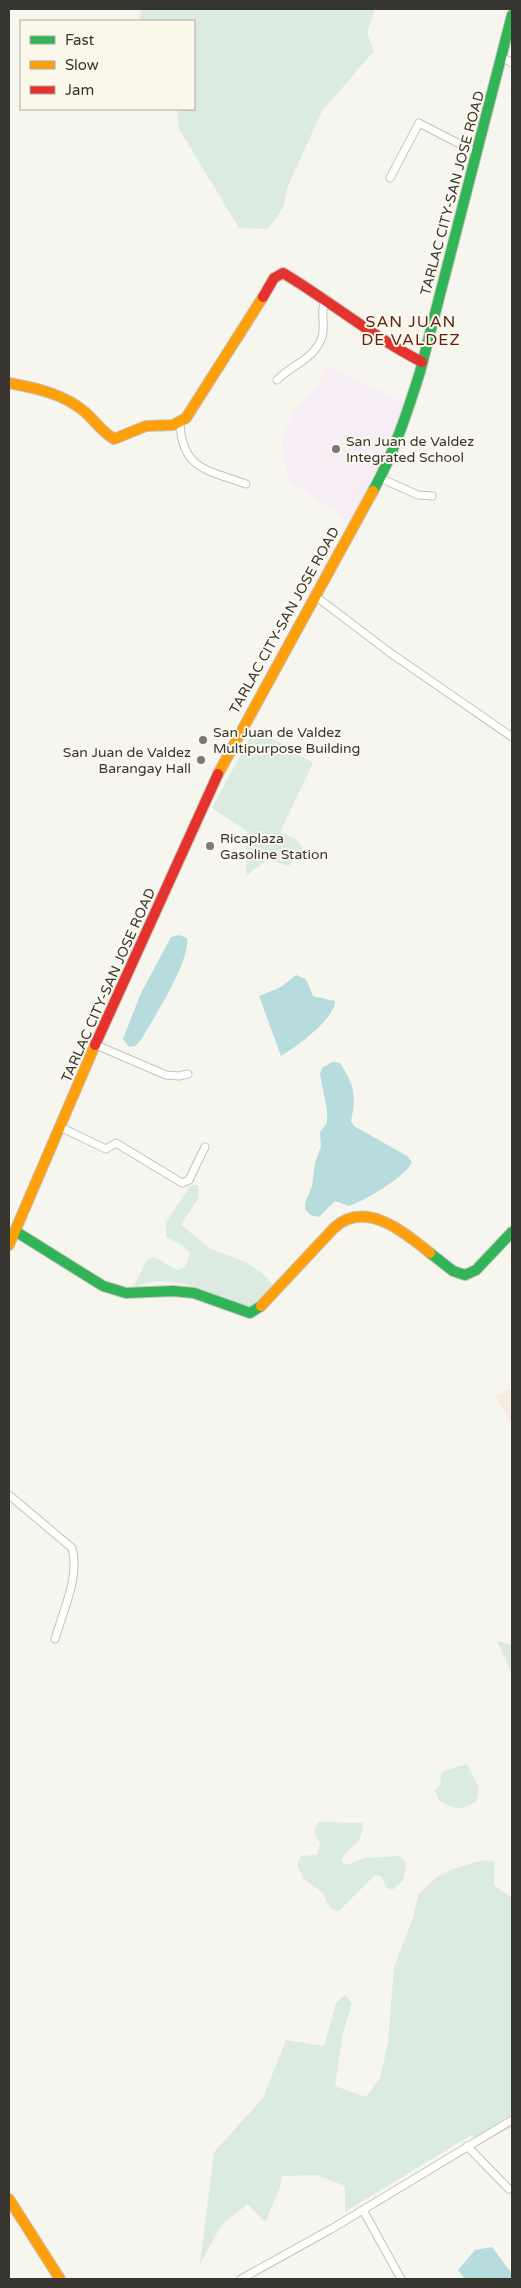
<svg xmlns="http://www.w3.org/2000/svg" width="521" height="2288" viewBox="0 0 521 2288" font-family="'Varela Round',sans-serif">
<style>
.industrial{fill:#f5ebde}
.education{fill:#f7edf4}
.green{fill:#dcebe0}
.water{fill:#b7dcdd}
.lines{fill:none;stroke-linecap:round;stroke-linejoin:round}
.street-casing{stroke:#c3c3be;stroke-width:9}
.fast-casing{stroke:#c3c3be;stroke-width:12}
.slow-casing{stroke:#c3c3be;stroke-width:12}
.jam-casing{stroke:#c3c3be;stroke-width:12}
.street{stroke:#fefefc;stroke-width:7}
.fast{stroke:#30b455;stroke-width:10}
.slow{stroke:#ff9f0a;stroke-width:10}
.jam{stroke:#e5322d;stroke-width:10}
.poi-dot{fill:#7a7973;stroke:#faf8eb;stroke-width:2}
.labels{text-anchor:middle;stroke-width:4;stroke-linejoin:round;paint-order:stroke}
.street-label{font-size:14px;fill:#373631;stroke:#faf8eb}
.poi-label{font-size:14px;fill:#373631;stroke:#faf8eb;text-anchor:start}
.quarter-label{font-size:16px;letter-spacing:1px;fill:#621e16;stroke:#faf8eb}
</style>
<rect width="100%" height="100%" fill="#f6f5ee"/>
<!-- industrial -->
<polygon class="industrial" points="512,1389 512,1424 496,1396"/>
<!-- education -->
<polygon class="education" points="328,366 355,380 375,387 406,406 393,440 349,522 288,480 282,440 294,411 320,382"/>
<!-- green -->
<g class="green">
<polygon points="142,9 375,9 367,33 374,51 322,111 288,186 283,208 268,229 239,228 179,129 177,109 194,109 194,21 139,21"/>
<polygon points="249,739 274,739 313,763 280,832 297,840 305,852 288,866 268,859 246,876 247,831 212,808"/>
<path d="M191,1185H198L199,1197L181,1225L211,1249L245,1262L261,1272L274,1286C267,1295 262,1304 250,1306C240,1307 233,1302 224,1298C195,1285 164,1274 134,1287L146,1261L153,1257C162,1260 169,1266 177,1270L185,1267L190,1253L183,1246L166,1237V1222Z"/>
<polygon points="497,1641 512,1645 512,1674"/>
<path d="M467,1764L479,1788L476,1801C460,1812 456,1809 439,1801L435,1790L441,1784L440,1777L443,1771Z"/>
<path d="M318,1822L363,1823C360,1852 350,1841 341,1862L347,1865L364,1858L400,1856L406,1863L403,1881L392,1890L386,1887L382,1877L375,1875L339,1911L331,1909L322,1892L304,1879L297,1865L301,1856L317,1855L320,1844L314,1832Z"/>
<polygon points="483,1860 494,1862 494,1885 512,1898 512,2130 510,2128 479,2144 471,2135 345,2212 345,2186 317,2175 282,2176 280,2188 265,2222 248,2204 222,2224 200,2264 214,2152 263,2098 286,2040 324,2046 336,2003 345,1995 352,2003 343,2033 335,2086 366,2097 380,2078 388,2043 394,1967 413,1918 418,1895 437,1877 453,1869"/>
</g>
<!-- water -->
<g class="water">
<path d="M179,935L187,938C190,963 154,1017 141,1040L135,1046L129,1047L123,1039L141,993L171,937Z"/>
<path d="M296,975L306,979L313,996L335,1001C335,1019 296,1047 281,1056L259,996L281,987Z"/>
<path d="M332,1062L340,1063C354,1085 357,1096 351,1121L354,1126L407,1156L412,1162C407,1176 364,1201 349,1206L335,1201L319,1217L310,1215L305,1209V1203L312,1186L315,1163L321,1146L320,1132L327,1123V1111L320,1074L322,1068Z"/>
<polygon points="492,2247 512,2274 512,2279 465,2279 458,2270 475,2250"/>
</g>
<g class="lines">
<defs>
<g id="street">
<polyline points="502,57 512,63"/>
<polyline points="390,178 419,123 477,153"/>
<path d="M277,380C291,365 315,359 322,337C326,324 319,311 326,299"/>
<path d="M180,423C182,470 208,470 246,484"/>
<polyline points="380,478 418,495 432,496"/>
<polyline points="314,595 389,652 512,737"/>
<polyline points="96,1045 166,1075 179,1076 188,1074"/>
<polyline points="60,1127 106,1149 116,1143 182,1183 189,1180 205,1147"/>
<path d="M9,1495L72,1548C80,1576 63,1611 55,1639"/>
<polyline points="467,2146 509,2189"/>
<polyline points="363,2210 401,2279"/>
<polyline points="241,2279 333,2228 512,2120"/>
</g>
<g id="fast">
<path d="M373,491C394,453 407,413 420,372L512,15"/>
<polyline points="15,1231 103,1286 126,1293 173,1291 194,1293 250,1313 261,1306"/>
<polyline points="430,1253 453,1271 465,1275 476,1270 512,1232"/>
</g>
<g id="slow">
<path d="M9,383C36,388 64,394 85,412C95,421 102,432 114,439L146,426L173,425L186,418L263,297"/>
<polyline points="218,774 373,491"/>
<polyline points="9,1245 95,1045"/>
<path d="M261,1306L334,1228C365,1199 404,1232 430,1253"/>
<polyline points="9,2199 60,2279"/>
</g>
<g id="jam">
<path d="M263,297L274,278L283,273C330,301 373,337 422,362"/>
<polyline points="95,1045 218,774"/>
</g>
</defs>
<!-- street casing -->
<use href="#street" class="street-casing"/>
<!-- fast casing -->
<use href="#fast" class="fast-casing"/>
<!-- slow casing -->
<use href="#slow" class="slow-casing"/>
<!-- jam casing -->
<use href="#jam" class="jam-casing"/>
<!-- street -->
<use href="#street" class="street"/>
<!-- fast -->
<use href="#fast" class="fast"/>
<!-- slow -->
<use href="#slow" class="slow"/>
<!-- jam -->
<use href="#jam" class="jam"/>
</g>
<!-- markers -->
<g class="poi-dot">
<circle cx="336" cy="449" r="5"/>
<circle cx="203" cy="740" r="5"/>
<circle cx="201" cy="760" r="5"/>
<circle cx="210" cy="846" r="5"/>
</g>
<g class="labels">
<!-- street labels -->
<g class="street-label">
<text transform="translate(452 193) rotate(-75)" y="5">TARLAC CITY-SAN JOSE ROAD</text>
<text transform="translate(284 620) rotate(-61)" y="5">TARLAC CITY-SAN JOSE ROAD</text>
<text transform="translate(108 985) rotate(-66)" y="5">TARLAC CITY-SAN JOSE ROAD</text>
</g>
<!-- poi labels -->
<g class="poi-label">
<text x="346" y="446">San Juan de Valdez<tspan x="346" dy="16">Integrated School</tspan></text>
<text x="213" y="737">San Juan de Valdez<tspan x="213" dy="16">Multipurpose Building</tspan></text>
<text x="191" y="757" text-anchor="end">San Juan de Valdez<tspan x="191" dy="16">Barangay Hall</tspan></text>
<text x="220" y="843">Ricaplaza<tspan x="220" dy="16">Gasoline Station</tspan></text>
</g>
<!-- quarter labels -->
<g class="quarter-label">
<text x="411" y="327">SAN JUAN<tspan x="411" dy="18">DE VALDEZ</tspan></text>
</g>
</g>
<!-- border -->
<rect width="521" height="2288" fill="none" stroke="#373631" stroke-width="20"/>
<!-- legend -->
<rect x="20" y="20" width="175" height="90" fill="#faf8eb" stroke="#acaaa1"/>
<rect x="30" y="36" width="25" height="8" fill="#30b455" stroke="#acaaa1"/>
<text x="65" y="45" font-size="15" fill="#373631">Fast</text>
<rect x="30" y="61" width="25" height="8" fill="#ff9f0a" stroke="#acaaa1"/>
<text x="65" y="70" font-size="15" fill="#373631">Slow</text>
<rect x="30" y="86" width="25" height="8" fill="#e5322d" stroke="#acaaa1"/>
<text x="65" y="95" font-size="15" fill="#373631">Jam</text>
</svg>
